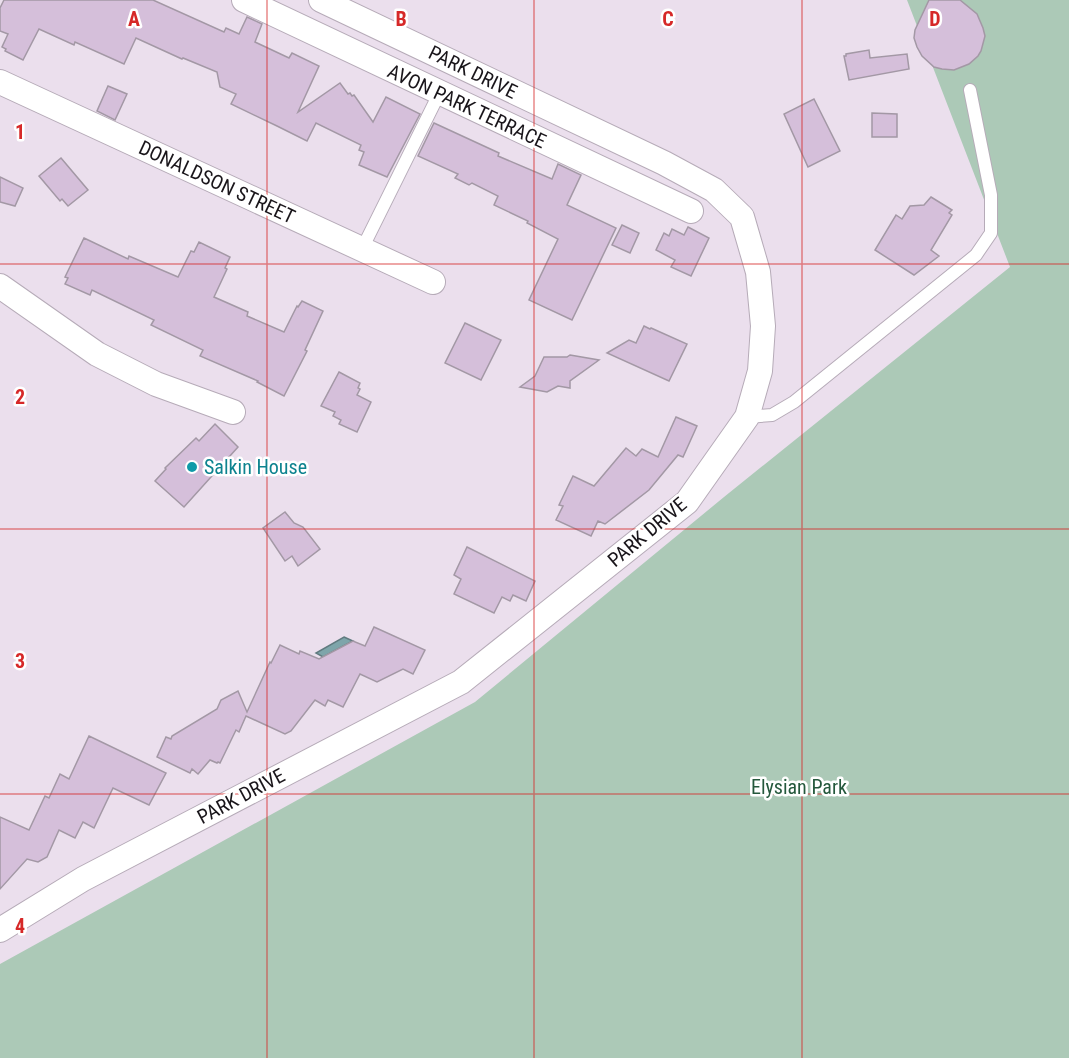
<svg xmlns="http://www.w3.org/2000/svg" width="1069" height="1058" viewBox="0 0 1069 1058" font-family="'Roboto Condensed',sans-serif">
<style>
.green{fill:#acc9b7}
.water{fill:#7ea5aa;stroke:#607a7f;stroke-width:1.5}
.building{fill:#d5bfda;stroke:#a398a5;stroke-width:1.5}
.lines{fill:none;stroke-linecap:round;stroke-linejoin:round}
.service-casing{stroke:#b6abb8;stroke-width:14}
.minor-casing{stroke:#b6abb8;stroke-width:26}
.service{stroke:#fff;stroke-width:12}
.minor{stroke:#fff;stroke-width:24}
.grid{fill:none;stroke:#d62828;stroke-width:1.5;stroke-opacity:0.55}
.culture-dot{fill:#0f9aa8;stroke:#fff;stroke-width:2}
.labels{text-anchor:middle;stroke-width:5;stroke-linejoin:round;paint-order:stroke}
.street-label{font-size:20px;fill:#19151a;stroke:#fff}
.culture-label{font-size:20px;fill:#0d838f;stroke:#fff;text-anchor:start}
.park-label{font-size:20px;fill:#24583c;stroke:#fff}
.grid-label{font-size:20px;text-anchor:middle;font-weight:bold;fill:#d62828;stroke:#fff;stroke-width:5;stroke-linejoin:round;paint-order:stroke}
</style>
<rect width="100%" height="100%" fill="#ebdfed"/>
<!-- green -->
<polygon class="green" points="907,0 1069,0 1069,1058 0,1058 0,964 475,702 724,497 1010,267"/>
<!-- water -->
<polygon class="water" points="344,637 353,641 323,657 316,653"/>
<!-- building -->
<g class="building">
<polygon points="4,0 153,0 224,32 226,28 239,34 247,17 262,24 255,42 289,58 292,53 319,66 298,112 340,83 348,94 350,93 352,96 354,95 373,122 386,97 420,114 387,177 359,165 364,152 359,150 361,145 316,123 307,141 277,126 231,104 236,94 220,87 217,72 183,58 182,59 136,38 124,64 75,42 74,45 39,29 23,60 5,51 6,49 2,47 8,34 0,31 0,8"/>
<polygon points="929,0 960,0 977,14 983,28 985,36 981,51 978,56 969,64 954,70 942,69 934,67 922,56 917,47 914,38 915,30"/>
<polygon points="869,50 870,58 907,54 909,69 849,80 844,56 846,56 846,54"/>
<polygon points="108,86 127,94 115,120 97,111"/>
<polygon points="814,99 840,151 808,167 784,114"/>
<polygon points="872,113 897,114 897,137 872,137"/>
<polygon points="434,123 499,153 498,156 552,179 558,164 581,175 567,205 616,228 572,320 529,300 558,239 527,223 528,221 494,205 498,196 472,183 469,185 455,178 458,174 418,156"/>
<polygon points="61,158 88,190 68,206 62,199 60,201 39,176"/>
<polygon points="0,177 23,188 15,206 0,202"/>
<polygon points="931,197 952,210 949,213 952,215 931,250 939,256 914,275 875,250 896,215 902,219 910,206 924,205"/>
<polygon points="622,225 639,233 630,253 612,245"/>
<polygon points="688,227 709,238 691,276 671,267 675,260 656,250 664,233 669,236 672,229 684,235"/>
<polygon points="84,238 128,259 129,256 178,277 191,251 194,252 199,242 230,257 225,268 227,269 214,297 248,312 247,316 284,332 297,306 298,307 302,301 323,311 305,350 307,351 284,396 257,382 258,381 200,356 203,350 151,325 154,320 92,290 90,295 65,284 68,278 65,277"/>
<polygon points="465,323 501,340 481,380 445,363"/>
<polygon points="644,326 650,329 651,328 687,344 669,381 607,353 629,340 636,343"/>
<polygon points="570,355 599,360 570,381 570,388 558,386 547,392 520,387 535,376 544,357 567,357"/>
<polygon points="339,372 360,383 358,388 360,389 357,395 371,402 357,432 339,424 341,420 333,416 335,412 321,406"/>
<polygon points="676,417 697,426 683,457 678,455 649,490 605,524 598,521 591,536 556,520 563,506 559,505 573,476 594,486 626,448 636,456 642,449 658,457"/>
<polygon points="215,424 238,447 184,507 155,481 166,469 165,468 196,438 199,441"/>
<polygon points="285,512 294,523 303,527 320,549 298,566 292,556 285,561 263,528"/>
<polygon points="467,547 535,581 526,601 513,595 510,601 502,597 494,613 454,594 461,579 454,575"/>
<polygon points="374,627 425,650 413,674 403,669 377,682 360,674 343,707 328,700 325,706 315,700 291,731 285,734 246,716 239,732 236,730 220,763 218,762 217,763 210,760 198,774 192,769 190,773 157,757 166,737 171,739 172,736 217,709 221,700 238,691 247,712 270,662 271,663 280,645 299,654 300,651 319,659 353,641 365,646"/>
<polygon points="89,736 166,773 149,805 113,788 94,828 83,822 75,838 59,830 47,857 38,862 27,859 0,889 0,817 29,830 45,796 49,798 60,774 69,779"/>
</g>
<g class="lines">
<defs>
<g id="service">
<polyline points="362,249 435,102 438,92"/>
<polyline points="747,417 772,415 794,402 976,255 991,233 991,195 970,90"/>
</g>
<g id="minor">
<polyline points="244,0 691,211"/>
<polyline points="0,82 433,282"/>
<polyline points="0,286 97,354 156,384 233,412"/>
<polyline points="0,930 83,879 461,682 687,502 747,417 760,371 763,326 758,272 742,217 714,190 664,163 321,0"/>
</g>
</defs>
<!-- service casing -->
<use href="#service" class="service-casing"/>
<!-- minor casing -->
<use href="#minor" class="minor-casing"/>
<!-- service -->
<use href="#service" class="service"/>
<!-- minor -->
<use href="#minor" class="minor"/>
</g>
<!-- grid -->
<path class="grid" d="M267,0V1058M534,0V1058M802,0V1058M0,264H1069M0,529H1069M0,794H1069"/>
<!-- markers -->
<circle class="culture-dot" cx="192" cy="467" r="6"/>
<g class="labels">
<!-- street labels -->
<g class="street-label">
<text transform="translate(473 72) rotate(26)" y="7">PARK DRIVE</text>
<text transform="translate(467 106) rotate(25)" y="7">AVON PARK TERRACE</text>
<text transform="translate(217 182) rotate(25)" y="7">DONALDSON STREET</text>
<text transform="translate(647 532) rotate(-40)" y="7">PARK DRIVE</text>
<text transform="translate(241 796) rotate(-28)" y="7">PARK DRIVE</text>
</g>
<!-- culture labels -->
<g class="culture-label">
<text x="204" y="474">Salkin House</text>
</g>
<!-- park labels -->
<g class="park-label">
<text x="799" y="794">Elysian Park</text>
</g>
</g>
<g class="grid-label">
<text x="134" y="26">A</text>
<text x="401" y="26">B</text>
<text x="668" y="26">C</text>
<text x="935" y="26">D</text>
<text x="20" y="139">1</text>
<text x="20" y="404">2</text>
<text x="20" y="668">3</text>
<text x="20" y="933">4</text>
</g>
</svg>
